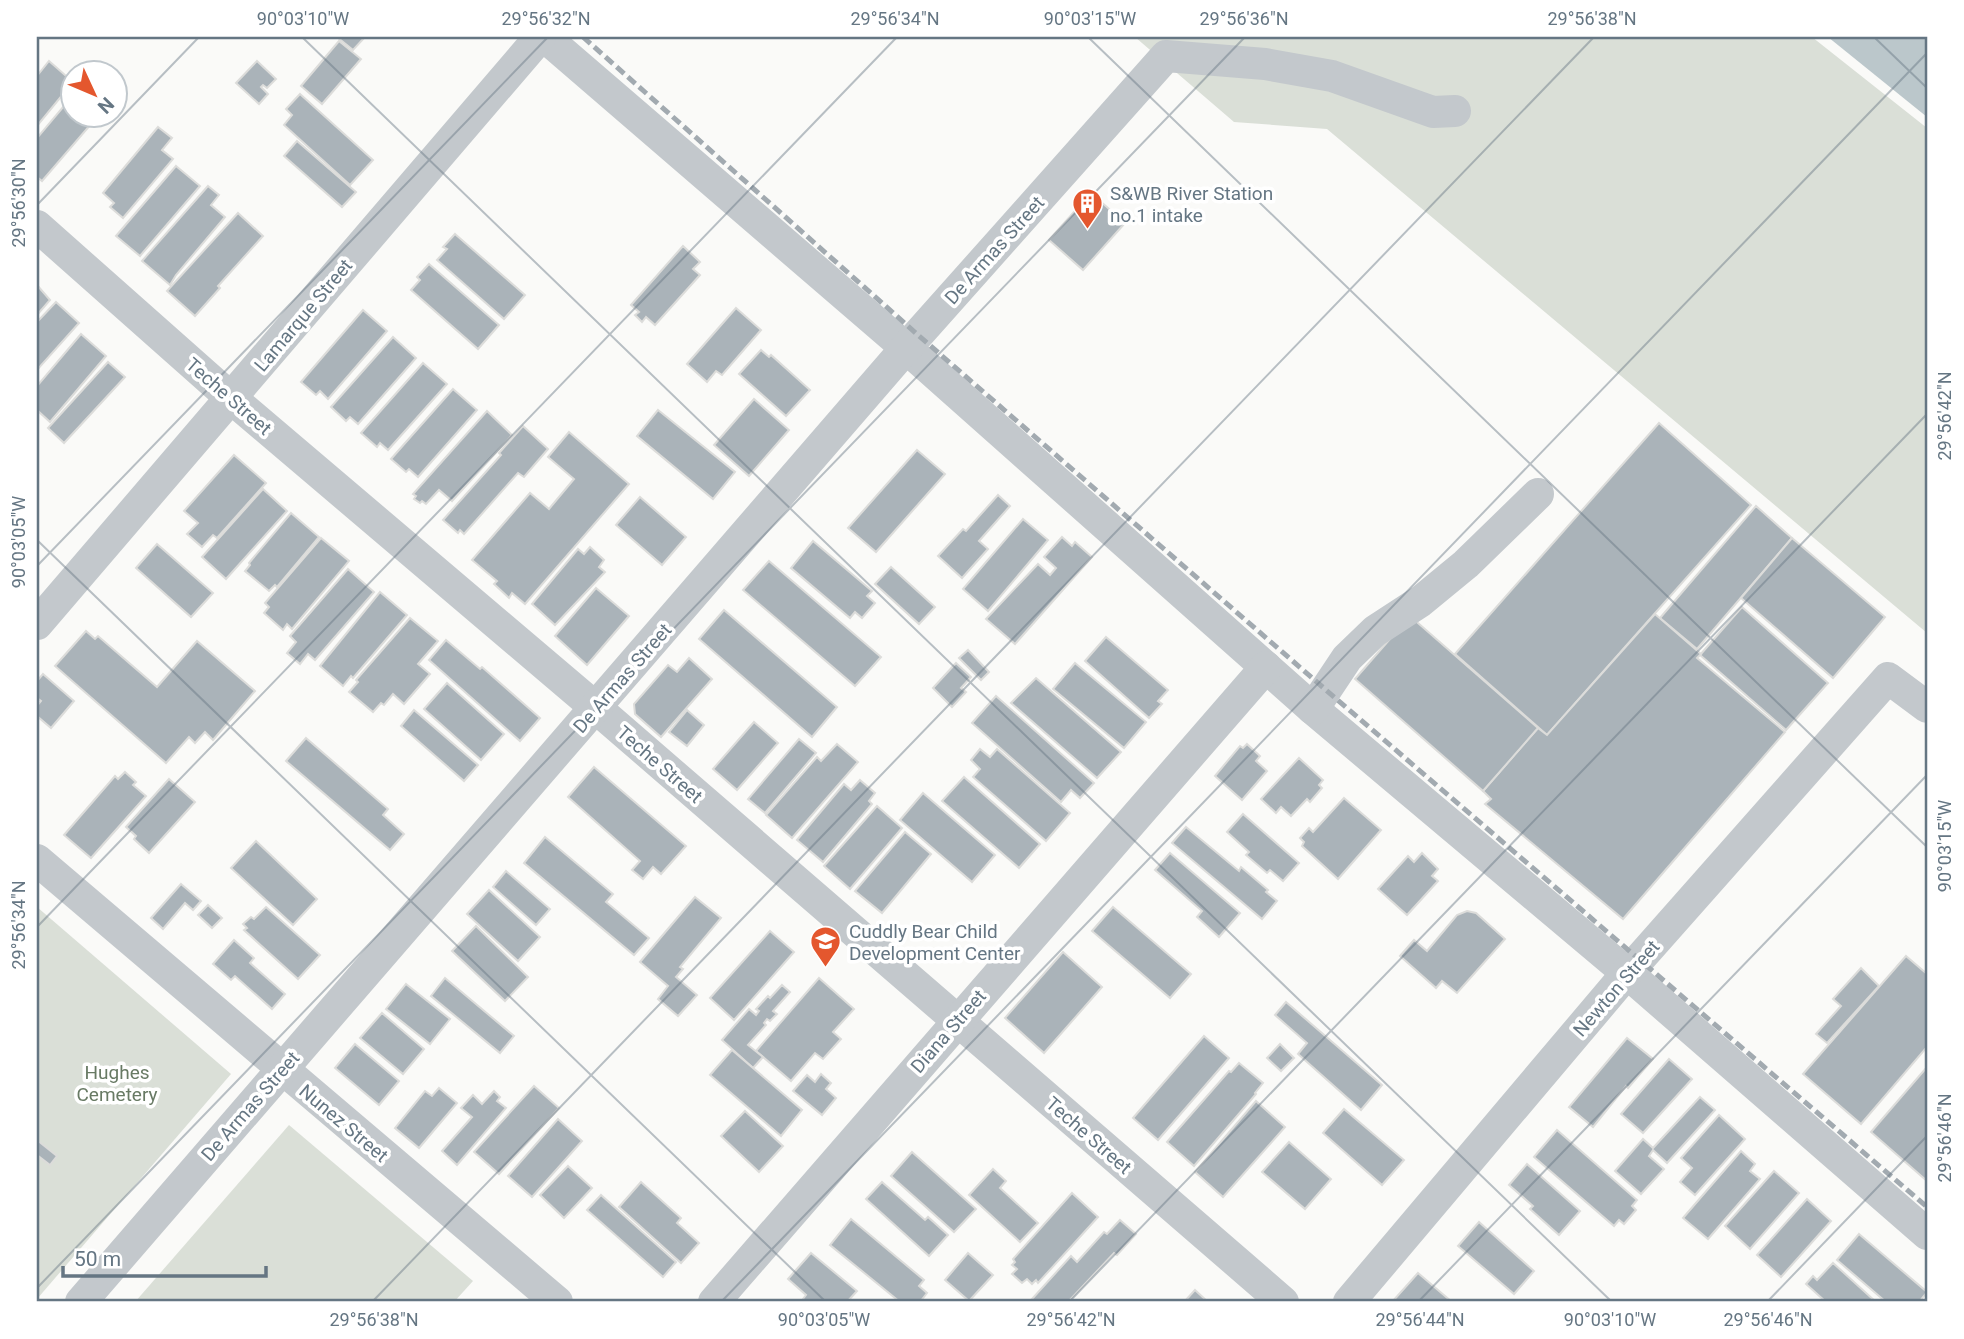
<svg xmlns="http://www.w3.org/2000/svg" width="1964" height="1339" viewBox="0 0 1964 1339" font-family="Roboto,sans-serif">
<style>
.green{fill:#dadfd7}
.water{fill:#bbc7cb}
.building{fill:#aab3b9;stroke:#dcdcda;stroke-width:2}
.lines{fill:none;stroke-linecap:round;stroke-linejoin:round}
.minor{stroke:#c3c8cc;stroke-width:32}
.rail{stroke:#a2aab0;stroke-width:5;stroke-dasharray:10 5;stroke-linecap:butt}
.ticks{fill:none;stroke:#657683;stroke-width:2;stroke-opacity:0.45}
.labels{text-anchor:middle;stroke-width:7;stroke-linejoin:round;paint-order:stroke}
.poi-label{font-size:19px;fill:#657683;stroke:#fff;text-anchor:start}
.street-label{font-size:19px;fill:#657683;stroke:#fff}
.park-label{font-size:19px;fill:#687a64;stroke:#fff}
.neatline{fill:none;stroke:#657683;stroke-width:2.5}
.ticks-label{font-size:18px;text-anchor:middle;fill:#657683}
</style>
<rect width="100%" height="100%" fill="#fafaf8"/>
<!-- green -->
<g class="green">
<polygon points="1135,37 1812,37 1927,128 1927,633 1327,129 1234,122"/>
<polygon points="37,907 231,1074 37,1299"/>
<polygon points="289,1125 473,1281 454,1302 135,1302"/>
</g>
<!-- water -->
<polygon class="water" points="1828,37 1927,37 1927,117"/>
<!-- building -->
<g class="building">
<polygon points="337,37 365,37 353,50"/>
<polygon points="339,41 361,59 322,104 301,86"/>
<polygon points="49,61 73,82 37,126 37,76"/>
<polygon points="257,61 276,79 267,88 263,85 261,87 268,94 259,104 236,83"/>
<polygon points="74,94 74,116 98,116 42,181 37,177 37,138"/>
<polygon points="300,94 373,160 350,185 284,125 292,115 286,109"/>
<polygon points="158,127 172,138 162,150 173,159 123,218 110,207 114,203 103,193"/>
<polygon points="297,141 356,192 342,207 284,156"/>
<polygon points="176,166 200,186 140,256 116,236"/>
<polygon points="208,186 219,195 211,205 225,217 176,275 170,285 142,261"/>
<polygon points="1091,193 1125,223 1083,270 1049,240"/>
<polygon points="238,213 263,236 218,286 220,288 195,316 167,291"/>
<polygon points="455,234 525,295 504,319 437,260 447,249 443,247"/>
<polygon points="683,246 700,262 693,269 700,275 655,325 646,317 642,322 635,315 639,312 631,305"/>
<polygon points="429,264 499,325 478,349 411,290 420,280 417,277"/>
<polygon points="37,285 50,300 37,315"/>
<polygon points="56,302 79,323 37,370 37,322"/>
<polygon points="736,308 761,330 722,375 716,371 707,382 687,364"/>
<polygon points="363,310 387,331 328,399 320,391 316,395 301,382"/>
<polygon points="81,334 106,356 50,422 37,410 37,386"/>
<polygon points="393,337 416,358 358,424 350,417 346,421 331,407"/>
<polygon points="761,350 769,357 771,355 810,390 786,416 739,374"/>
<polygon points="108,362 125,377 64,443 48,428"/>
<polygon points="423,363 447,384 388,450 380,443 377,447 361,433"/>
<polygon points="453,389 477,410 418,477 409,469 406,472 391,459"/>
<polygon points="754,399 789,430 749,476 714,445"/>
<polygon points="658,410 735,472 713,499 637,436"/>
<polygon points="487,411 512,435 452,501 439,490 426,504 422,501 420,503 414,499 416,496 413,494"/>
<polygon points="1659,423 1751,505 1547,735 1455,654"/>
<polygon points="523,426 548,449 524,477 518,473 464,534 460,530 458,533 443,520 501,455 499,453"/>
<polygon points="569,432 629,484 525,604 512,593 509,598 494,584 497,581 472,560 530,493 549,509 574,479 548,457"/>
<polygon points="917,450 945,474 876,552 848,528"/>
<polygon points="234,455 266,483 217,538 213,535 202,547 187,534 198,523 184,511"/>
<polygon points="263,489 287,511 226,579 202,557"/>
<polygon points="998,495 1010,506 979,541 988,549 962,578 938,556 963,529 966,531"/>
<polygon points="640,497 686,537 662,565 616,525"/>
<polygon points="1756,506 1792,538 1697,649 1660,618"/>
<polygon points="291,513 319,537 277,587 275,585 269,591 245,571 250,565 249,563"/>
<polygon points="1023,519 1048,540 988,611 963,589"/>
<polygon points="1062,537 1072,546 1075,542 1092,557 1015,644 986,619 1038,564 1050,575 1056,568 1044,557"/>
<polygon points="321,538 349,561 292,629 287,624 283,630 264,613 269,607 265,603"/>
<polygon points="1792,538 1885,617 1833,678 1741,598"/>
<polygon points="813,541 872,591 867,596 875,603 862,618 855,612 850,618 791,568"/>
<polygon points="157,544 213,593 191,617 136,568"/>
<polygon points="590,547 604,560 599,567 605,572 555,625 532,604 578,549 584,554"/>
<polygon points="769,561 881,657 855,686 743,590"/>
<polygon points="891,567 935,607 919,624 875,584"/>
<polygon points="348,569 374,592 315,660 308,654 300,664 287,653 296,642 290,636"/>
<polygon points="596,588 629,616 587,665 555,636"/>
<polygon points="380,592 407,615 353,678 351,676 343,686 320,666"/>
<polygon points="1742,607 1828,683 1786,730 1700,655"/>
<polygon points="724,610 837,707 812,737 699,639"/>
<polygon points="1655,614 1701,654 1697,658 1785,732 1623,919 1485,804 1491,799 1483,791 1538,728 1547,735"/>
<polygon points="1410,616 1538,728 1483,791 1355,679"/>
<polygon points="410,618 438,641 418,664 430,674 404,704 393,694 384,705 381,703 373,712 349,692 358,682 356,680"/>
<polygon points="86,631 95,639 98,636 157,687 197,641 255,691 213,740 205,732 195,743 189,737 166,763 55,666"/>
<polygon points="1106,637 1168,690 1158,701 1162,704 1149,718 1085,661"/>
<polygon points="446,640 480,669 482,667 540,718 520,741 429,660"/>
<polygon points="968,650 989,672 981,680 959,658"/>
<polygon points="689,658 712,679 661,737 635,714 634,704 668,665 677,672"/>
<polygon points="956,663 971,677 961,688 966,692 952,707 933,688"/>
<polygon points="1075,663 1146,722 1124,748 1053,689"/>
<polygon points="43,674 74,701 51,728 37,716 37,706 41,701 37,698 37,681"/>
<polygon points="1036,678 1121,752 1097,778 1011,703"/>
<polygon points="447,683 504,734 481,760 424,709"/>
<polygon points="996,696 1094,783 1080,798 1071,790 1061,802 972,723"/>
<polygon points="414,710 478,765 464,781 401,726"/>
<polygon points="687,710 704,725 687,746 669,732"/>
<polygon points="754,722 778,743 737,790 713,769"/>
<polygon points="306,738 388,809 383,815 404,834 390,850 286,761"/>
<polygon points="799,739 816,753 765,813 748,799"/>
<polygon points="837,744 858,762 792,838 766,815 817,757 821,761"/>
<polygon points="1247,744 1260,756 1256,761 1267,771 1242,800 1215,776 1240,746 1243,748"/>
<polygon points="980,749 990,757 997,749 1070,813 1046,841 973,777 980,769 971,760"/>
<polygon points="1299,758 1323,780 1319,785 1322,788 1310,802 1307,799 1291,816 1281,807 1276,813 1261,799"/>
<polygon points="594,767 686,846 661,874 653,867 643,879 632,870 640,861 568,797"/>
<polygon points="125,772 136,782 133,785 146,796 91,858 64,835 115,776 118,779"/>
<polygon points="964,777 1040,844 1019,868 942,801"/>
<polygon points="169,779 195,802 149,853 134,839 136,836 126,827"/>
<polygon points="860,780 875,793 869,801 872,804 823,862 797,840 844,784 851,790"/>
<polygon points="923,793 995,855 972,882 900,820"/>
<polygon points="1344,798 1381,830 1338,879 1302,846 1304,842 1300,838 1309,828 1313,832"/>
<polygon points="877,806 902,828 850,889 824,866"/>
<polygon points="1243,814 1299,863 1283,881 1270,870 1267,873 1246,855 1249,852 1227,832"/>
<polygon points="1186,827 1239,871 1241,867 1268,890 1266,892 1277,901 1262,919 1172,843"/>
<polygon points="905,832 931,854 882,913 855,891"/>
<polygon points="545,837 613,894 606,902 649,938 634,955 524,863"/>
<polygon points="256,841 317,899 293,925 231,868"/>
<polygon points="1170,853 1240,913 1219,937 1197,917 1202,911 1155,870"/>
<polygon points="1422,853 1438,869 1432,876 1438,881 1407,915 1378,889 1408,856 1414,862"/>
<polygon points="506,871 550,909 536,925 493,887"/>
<polygon points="181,884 201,901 193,910 185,903 163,929 151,918"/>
<polygon points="489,890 540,937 518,961 467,914"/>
<polygon points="695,897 721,918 680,967 683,969 676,977 697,995 678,1016 658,999 668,986 640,962"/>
<polygon points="208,905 222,918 212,928 198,915"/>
<polygon points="266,907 320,955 298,979 244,930 247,928 243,924 251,917 254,919"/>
<polygon points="1113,907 1191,974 1170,998 1092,931"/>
<polygon points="1467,911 1476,913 1505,939 1457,993 1442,981 1436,988 1400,956 1414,940 1427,951 1457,915"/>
<polygon points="476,926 528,977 505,1001 452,951"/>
<polygon points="770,931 794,952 734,1020 710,998"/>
<polygon points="234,940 254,958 250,963 285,994 272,1009 235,976 231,980 213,964"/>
<polygon points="1063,952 1102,987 1044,1053 1005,1018"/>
<polygon points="1906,956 1927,974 1927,1047 1861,1124 1803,1074"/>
<polygon points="1861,968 1879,986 1827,1043 1816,1034 1841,1006 1833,999"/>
<polygon points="445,978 514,1036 500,1053 431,996"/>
<polygon points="819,978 854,1009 833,1032 841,1039 823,1059 815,1053 791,1081 756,1051"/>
<polygon points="406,984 450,1019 430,1044 386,1009"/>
<polygon points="782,985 790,992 773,1011 777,1014 770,1021 767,1019 764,1023 766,1025 748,1045 763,1057 753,1068 722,1040 749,1009 756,1015 759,1011 756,1009 768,996 770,998"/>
<polygon points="1286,1002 1382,1085 1361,1110 1298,1054 1307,1043 1275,1015"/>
<polygon points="382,1013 424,1049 403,1074 360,1038"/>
<polygon points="1204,1036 1229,1058 1158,1140 1133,1118"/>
<polygon points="1627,1038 1653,1059 1628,1088 1626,1086 1593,1127 1569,1107"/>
<polygon points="355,1044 399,1081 379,1105 335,1068"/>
<polygon points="1280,1044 1294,1058 1281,1071 1267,1058"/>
<polygon points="732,1050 802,1110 781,1136 710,1075"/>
<polygon points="1669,1059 1692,1079 1643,1133 1621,1114"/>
<polygon points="1239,1063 1263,1083 1255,1093 1256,1094 1194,1166 1167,1142 1229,1071 1231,1072"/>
<polygon points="1927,1067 1927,1181 1871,1132"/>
<polygon points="821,1074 831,1083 826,1089 836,1098 822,1115 793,1091 807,1075 815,1082"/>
<polygon points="534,1086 559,1108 499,1174 474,1152"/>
<polygon points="439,1088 457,1103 419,1148 395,1128 425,1091 432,1096"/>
<polygon points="494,1091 500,1097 497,1101 506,1108 457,1165 442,1151 472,1117 461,1108 473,1095 482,1104"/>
<polygon points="1700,1097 1715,1110 1667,1163 1653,1150 1649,1156 1664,1169 1641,1194 1615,1171 1643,1139 1653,1148"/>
<polygon points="1256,1101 1285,1127 1223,1197 1195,1172"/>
<polygon points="1344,1109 1404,1160 1382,1185 1323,1133"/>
<polygon points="745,1111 783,1146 759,1172 721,1136"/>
<polygon points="1719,1115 1745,1139 1695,1195 1680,1182 1692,1168 1681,1158"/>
<polygon points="558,1119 582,1141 532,1197 508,1176"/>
<polygon points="1557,1130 1637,1200 1632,1206 1636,1210 1624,1224 1619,1220 1614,1226 1534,1157"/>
<polygon points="37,1140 57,1156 50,1165 37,1155"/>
<polygon points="1289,1142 1331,1179 1305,1209 1262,1172"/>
<polygon points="1741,1151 1755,1164 1750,1171 1760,1179 1708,1239 1683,1218"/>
<polygon points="912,1152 976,1209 954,1232 891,1176"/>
<polygon points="1527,1164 1580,1211 1559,1235 1530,1209 1533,1206 1509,1185"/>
<polygon points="568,1166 592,1188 564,1218 540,1195"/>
<polygon points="993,1169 1006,1181 1000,1188 1038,1223 1020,1242 969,1195"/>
<polygon points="1774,1171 1799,1193 1750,1249 1725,1226"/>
<polygon points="641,1182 681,1218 677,1223 699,1243 681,1263 619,1207"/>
<polygon points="882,1182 925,1220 928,1217 948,1235 929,1256 866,1199"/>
<polygon points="1072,1193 1098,1217 1038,1283 1036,1280 1032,1284 1027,1279 1022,1283 1012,1274 1017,1269 1012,1265 1015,1262 1013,1259"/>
<polygon points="601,1195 676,1262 663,1277 587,1210"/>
<polygon points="1807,1199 1831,1221 1781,1277 1757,1255"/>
<polygon points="851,1219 924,1280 919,1286 927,1293 920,1302 900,1302 830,1245"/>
<polygon points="1120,1220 1136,1234 1117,1255 1114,1253 1068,1302 1035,1302 1032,1299 1071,1256 1077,1262 1104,1232 1107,1234"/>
<polygon points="1479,1222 1534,1271 1514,1294 1458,1246"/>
<polygon points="1859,1234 1927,1292 1919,1302 1886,1302 1837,1260"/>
<polygon points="811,1253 857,1291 847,1302 807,1302 803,1299 806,1295 788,1279"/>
<polygon points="968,1253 993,1275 969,1301 945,1280"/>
<polygon points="1833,1263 1876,1302 1826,1302 1806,1284 1813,1276 1817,1280"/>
<polygon points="1418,1273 1452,1302 1392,1302"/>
<polygon points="1195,1290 1208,1302 1184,1302"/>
</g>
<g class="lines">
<!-- minor -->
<g class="minor">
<polyline points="545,37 906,348 1313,709 1627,973 1927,1234"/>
<polyline points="37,226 231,398 596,708 1283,1302"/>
<polyline points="37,624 540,37"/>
<polyline points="1313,709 1347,658 1375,631 1421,601 1466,564 1538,494"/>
<polyline points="37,860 557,1302"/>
<polyline points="81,1302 906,348 1166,56 1265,64 1332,76 1433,112 1455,111"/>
<polyline points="714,1302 1266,667"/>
<polyline points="1349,1302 1627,973 1888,678 1927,707"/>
</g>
<!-- rail -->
<polyline class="rail" points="583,37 918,335 1326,690 1927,1207"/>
</g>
<!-- ticks -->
<path class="ticks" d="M302,37L1612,1302M1088,37L1927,847M1874,37L1927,88M37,205L199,37M37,540L826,1302M37,566L548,37M37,927L897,37M37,1288L1245,37M37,1299L40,1302M372,1302L1594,37M721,1302L1927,53M1069,1302L1927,414M1418,1302L1927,775M1767,1302L1927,1136"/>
<!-- icons -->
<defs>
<symbol id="building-pin" viewBox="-11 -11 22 30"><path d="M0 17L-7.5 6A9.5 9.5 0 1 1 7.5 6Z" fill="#e4572e" stroke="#fff"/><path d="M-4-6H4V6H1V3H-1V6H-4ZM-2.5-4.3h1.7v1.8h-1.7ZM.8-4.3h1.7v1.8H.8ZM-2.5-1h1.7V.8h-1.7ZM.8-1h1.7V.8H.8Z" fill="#fff"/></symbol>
<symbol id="school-pin" viewBox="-11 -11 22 30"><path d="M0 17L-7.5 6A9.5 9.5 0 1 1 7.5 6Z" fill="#e4572e" stroke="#fff"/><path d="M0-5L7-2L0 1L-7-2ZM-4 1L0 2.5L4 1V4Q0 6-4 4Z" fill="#fff"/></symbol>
</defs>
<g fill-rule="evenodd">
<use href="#building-pin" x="1070" y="186" width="35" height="47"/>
<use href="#school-pin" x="808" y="924" width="35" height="47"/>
</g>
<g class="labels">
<!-- poi labels -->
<g class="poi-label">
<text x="1110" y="200">S&amp;WB River Station<tspan x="1110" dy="22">no.1 intake</tspan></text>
<text x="849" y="938">Cuddly Bear Child<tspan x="849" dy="22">Development Center</tspan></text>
</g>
<!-- street labels -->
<g class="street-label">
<text transform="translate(994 250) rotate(-48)" y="7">De Armas Street</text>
<text transform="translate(303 315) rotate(-50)" y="7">Lamarque Street</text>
<text transform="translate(229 396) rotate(41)" y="7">Teche Street</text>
<text transform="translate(622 678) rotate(-49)" y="7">De Armas Street</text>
<text transform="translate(660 764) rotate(41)" y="7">Teche Street</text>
<text transform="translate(1616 988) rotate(-49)" y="7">Newton Street</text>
<text transform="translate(948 1031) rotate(-49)" y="7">Diana Street</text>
<text transform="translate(250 1106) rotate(-49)" y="7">De Armas Street</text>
<text transform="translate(344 1123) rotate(40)" y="7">Nunez Street</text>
<text transform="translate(1089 1135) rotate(41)" y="7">Teche Street</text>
</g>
<!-- park labels -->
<g class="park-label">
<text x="117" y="1079">Hughes<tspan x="117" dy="22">Cemetery</tspan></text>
</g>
</g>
<!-- border -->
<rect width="1964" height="1339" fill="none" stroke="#ffffff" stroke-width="77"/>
<!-- north arrow -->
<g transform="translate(94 94) rotate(134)"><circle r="33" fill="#ffffff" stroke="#c1c8cd" stroke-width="2"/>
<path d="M0-5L12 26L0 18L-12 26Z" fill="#e4572e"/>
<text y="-10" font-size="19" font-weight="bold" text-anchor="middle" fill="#657683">N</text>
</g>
<!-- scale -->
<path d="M63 1266v10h203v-10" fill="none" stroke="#657683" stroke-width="3.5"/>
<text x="74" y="1266" font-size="21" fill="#657683" stroke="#ffffff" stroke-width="5" paint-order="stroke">50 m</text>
<rect x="38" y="38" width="1888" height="1262" class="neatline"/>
<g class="ticks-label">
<text x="303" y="25">90°03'10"W</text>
<text x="546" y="25">29°56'32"N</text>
<text x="895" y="25">29°56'34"N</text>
<text x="1090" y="25">90°03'15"W</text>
<text x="1244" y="25">29°56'36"N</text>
<text x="1592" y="25">29°56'38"N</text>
<text transform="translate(19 203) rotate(-90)" y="6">29°56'30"N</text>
<text transform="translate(1945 416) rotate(-90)" y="6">29°56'42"N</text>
<text transform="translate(19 542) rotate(-90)" y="6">90°03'05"W</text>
<text transform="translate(1945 846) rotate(-90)" y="6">90°03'15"W</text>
<text transform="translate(19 925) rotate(-90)" y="6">29°56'34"N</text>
<text transform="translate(1945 1138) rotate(-90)" y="6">29°56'46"N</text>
<text x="374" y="1326">29°56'38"N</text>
<text x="824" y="1326">90°03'05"W</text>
<text x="1071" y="1326">29°56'42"N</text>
<text x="1420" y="1326">29°56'44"N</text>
<text x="1610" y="1326">90°03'10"W</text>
<text x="1768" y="1326">29°56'46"N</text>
</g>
</svg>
